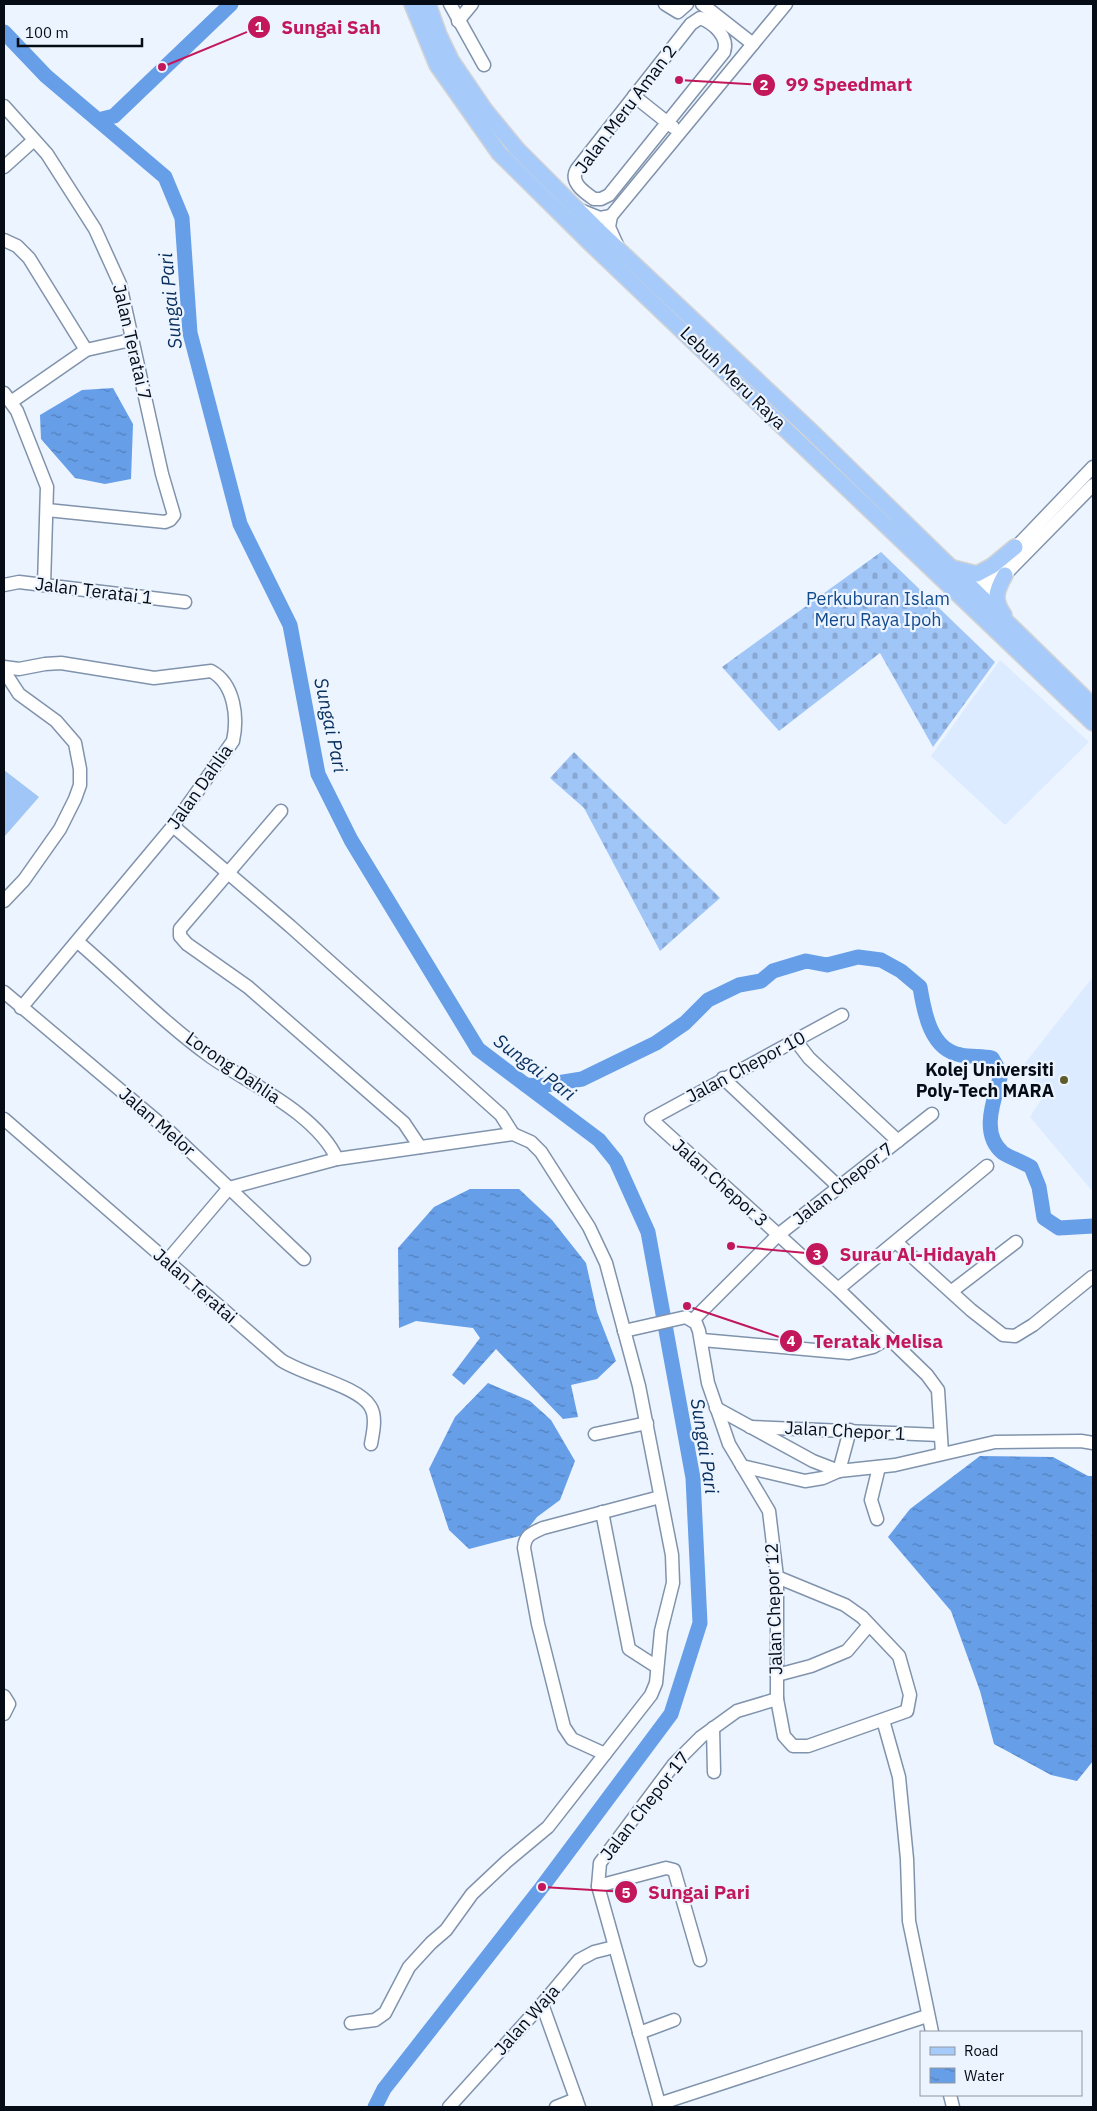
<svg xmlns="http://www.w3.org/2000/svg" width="1097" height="2111" viewBox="0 0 1097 2111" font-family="'IBM Plex Sans',sans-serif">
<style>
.built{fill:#dcebff}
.grass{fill:#a0c5f7}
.cemetery{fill:url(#cemetery-stones)}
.water{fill:url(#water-ripples)}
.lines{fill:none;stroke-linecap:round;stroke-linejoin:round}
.river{stroke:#669ee8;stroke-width:15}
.minor-casing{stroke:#8093ac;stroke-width:15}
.major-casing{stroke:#d2d3d5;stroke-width:18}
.minor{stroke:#fff;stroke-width:12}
.major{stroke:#a6cafa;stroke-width:15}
.poi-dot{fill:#5e5b28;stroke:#ecf4ff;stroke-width:2}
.labels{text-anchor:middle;stroke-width:4.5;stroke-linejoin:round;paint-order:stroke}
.street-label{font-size:18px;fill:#060c15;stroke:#ecf4ff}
.park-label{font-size:18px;fill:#124a8c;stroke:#ecf4ff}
.poi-label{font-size:18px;font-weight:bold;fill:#060c15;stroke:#ecf4ff;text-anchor:end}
.water-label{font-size:19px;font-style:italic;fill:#072e5c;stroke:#ecf4ff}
.leader{fill:none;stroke:#c2185b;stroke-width:2}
.callout-dot{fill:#c2185b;stroke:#ecf4ff;stroke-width:2}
.mark-label{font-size:15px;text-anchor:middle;font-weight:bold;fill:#fff}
.callout-label{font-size:19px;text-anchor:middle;font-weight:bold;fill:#c2185b;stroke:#ecf4ff;stroke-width:4.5;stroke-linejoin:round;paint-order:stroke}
</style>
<defs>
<pattern id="cemetery-stones" width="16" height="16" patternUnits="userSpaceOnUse" patternTransform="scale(1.25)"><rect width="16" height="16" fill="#a0c5f7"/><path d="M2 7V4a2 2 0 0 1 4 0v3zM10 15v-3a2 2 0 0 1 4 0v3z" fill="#88a8d3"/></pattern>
<pattern id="water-ripples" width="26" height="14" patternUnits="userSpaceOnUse" patternTransform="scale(1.25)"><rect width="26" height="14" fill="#669ee8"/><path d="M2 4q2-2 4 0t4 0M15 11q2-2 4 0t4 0" fill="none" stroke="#527fbb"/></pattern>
</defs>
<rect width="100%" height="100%" fill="#ecf4ff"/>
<!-- built -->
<g class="built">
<polygon points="1000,660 1089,742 1005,825 931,756"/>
<polygon points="1093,977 1093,1192 1030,1117 1046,1092 1022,1067"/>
</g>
<!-- grass -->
<polygon class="grass" points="4,770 39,797 4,837"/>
<!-- cemetery -->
<g class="cemetery">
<polygon points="881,552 995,662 933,747 880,653 779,731 722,667"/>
<polygon points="574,752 720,898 660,951 584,808 550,778"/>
</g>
<!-- water -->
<g class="water">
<polygon points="113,388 133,424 131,479 105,484 75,478 41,439 40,415 82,390"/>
<polygon points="470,1189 519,1189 552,1220 586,1263 597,1312 616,1361 597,1379 571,1385 578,1417 563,1419 496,1349 464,1385 452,1375 480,1338 473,1328 416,1321 399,1328 398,1248 434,1207"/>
<polygon points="488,1383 530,1401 551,1420 575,1461 560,1500 537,1517 523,1535 469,1549 449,1530 429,1469 455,1417"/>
<polygon points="980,1456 1053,1457 1088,1476 1093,1476 1093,1761 1077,1781 1051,1775 994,1744 980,1691 951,1611 888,1537 910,1509"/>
</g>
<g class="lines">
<!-- river -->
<g class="river">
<polyline points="4,32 46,76 165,177 182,218 190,333 240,524 290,625 318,774 351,840 478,1049 599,1140 616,1161 648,1232 693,1478 700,1623 671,1714 542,1887 384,2089 375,2107"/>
<polyline points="98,120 114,116 231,4"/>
<path d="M526,1085L539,1086L582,1079L656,1043L685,1023L708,1000L739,985L761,981L773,971L806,961L827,965L858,957L881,960L901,971L920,987C924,1011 930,1050 961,1055C971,1057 982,1056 992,1058L1001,1074C995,1098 979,1133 1003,1153C1011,1158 1023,1162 1031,1167L1039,1187L1044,1218L1059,1228L1093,1226"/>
</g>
<defs>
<g id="minor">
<polyline points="450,4 484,65"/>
<polyline points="665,4 678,12 687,4"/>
<polyline points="702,4 753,44"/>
<path d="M700,18C714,23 729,37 724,52L609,195L601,199H594C584,192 569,182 577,169L691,24Z"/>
<polyline points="458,21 472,4"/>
<polyline points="634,96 673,127"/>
<polyline points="4,106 47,154 95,229 120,284 162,474 174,515 170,520 165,522 47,510"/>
<polyline points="4,167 34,140"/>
<polyline points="580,210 600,218 611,216"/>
<polyline points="611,216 786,4"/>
<polyline points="611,216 609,227 618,247"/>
<polyline points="4,240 17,246 29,258 86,350"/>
<polyline points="4,393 17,411 47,487 44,585"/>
<polyline points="11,402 86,350 131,340"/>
<polyline points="4,585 19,582 185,602"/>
<polyline points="971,598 975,590 1093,467"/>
<polyline points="975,601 982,598 1093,485"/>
<path d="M4,667L19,669L45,664L61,663L154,678L211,671C235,684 238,718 233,741L173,826L21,1008"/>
<polyline points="4,671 19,694 56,721 75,743 80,769 80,785 75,799 60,829 24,880 4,901"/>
<polyline points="281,811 180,929 180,936 187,944 248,987 404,1123 420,1147"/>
<polyline points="173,826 290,926 501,1115 513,1134"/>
<path d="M78,942C121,979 165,1024 211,1057C250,1084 317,1114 337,1159"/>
<polyline points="4,992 170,1132 304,1259"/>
<polyline points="842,1015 651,1119 838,1289 927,1375 938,1390 942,1453"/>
<polyline points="796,1041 809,1058 898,1141"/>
<polyline points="723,1078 839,1187"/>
<path d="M4,1119L281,1360C303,1375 358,1386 370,1406C377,1416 373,1433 371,1444"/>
<polyline points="896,1242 971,1310 1003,1335 1015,1336 1033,1325 1092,1277"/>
<polyline points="167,1261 229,1188 337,1159 513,1134 531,1142 541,1152 589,1227 606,1263 639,1386 672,1555 673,1583 661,1631 656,1683 651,1695 548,1827 506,1862 472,1894 446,1930 431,1943 409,1967 385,2013 375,2020 351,2023"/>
<polyline points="838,1289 987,1166"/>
<polyline points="952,1291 1016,1242"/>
<polyline points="693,1320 778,1235 932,1114"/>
<polyline points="624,1331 686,1317 696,1323 699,1331 708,1383 729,1444 769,1511 777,1577 777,1699 784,1736 793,1746 808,1746 907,1711 910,1695 899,1656 862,1617 845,1605 777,1577"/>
<polyline points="702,1340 849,1353 873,1347 889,1338"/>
<polyline points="716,1408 813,1461 839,1471"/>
<polyline points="750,1427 940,1435"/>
<polyline points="595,1434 647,1423"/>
<polyline points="742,1466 805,1481 823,1478 839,1471 895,1465 995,1442 1081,1441 1093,1443"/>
<polyline points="839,1471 850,1430"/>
<polyline points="602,1512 629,1649 657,1667"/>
<polyline points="877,1519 871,1500 879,1467"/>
<polyline points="777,1675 811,1666 847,1651 869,1625"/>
<polyline points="4,1696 9,1704 4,1714"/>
<polyline points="883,1720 899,1777 907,1859 909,1921 932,2032"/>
<polyline points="713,1728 714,1772"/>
<path d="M605,1754L572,1739L564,1727L538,1624L524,1548C525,1535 532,1533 543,1528L660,1497"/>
<polyline points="598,1886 666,1868 674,1870 700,1960"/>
<polyline points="542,2004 579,2107"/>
<polyline points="639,2033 674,2020"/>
<polyline points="950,2095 953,2107"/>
<polyline points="659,2104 927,2016"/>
<polyline points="449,2107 542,2004 579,1960 594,1952 614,1947"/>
<polyline points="556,2107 576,2099"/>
<polyline points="660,2107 598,1886 600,1863 674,1764 701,1737 737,1711 777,1699"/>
</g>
<g id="major">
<polyline points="412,4 437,65 499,153 591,244 1093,723"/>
<polyline points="428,4 439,35 451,60 485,110 517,149 601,233 811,431 1093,706"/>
<polyline points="953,568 977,574 992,566 1015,547"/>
<path d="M1004,615C993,600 996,591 1005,575"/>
</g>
</defs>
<!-- minor casing -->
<use href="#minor" class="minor-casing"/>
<!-- major casing -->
<use href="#major" class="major-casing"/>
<!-- minor -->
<use href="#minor" class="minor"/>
<!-- major -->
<use href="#major" class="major"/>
</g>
<!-- markers -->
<circle class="poi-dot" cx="1064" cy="1080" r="5"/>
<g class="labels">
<!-- street labels -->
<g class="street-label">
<text transform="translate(626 109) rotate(-53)" y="6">Jalan Meru Aman 2</text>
<text transform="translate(132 342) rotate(77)" y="6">Jalan Teratai 7</text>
<text transform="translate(733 378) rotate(44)" y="6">Lebuh Meru Raya</text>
<text transform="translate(94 591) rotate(7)" y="6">Jalan Teratai 1</text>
<text transform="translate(200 787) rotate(-55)" y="6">Jalan Dahlia</text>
<text transform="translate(746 1067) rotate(-28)" y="6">Jalan Chepor 10</text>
<text transform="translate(233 1068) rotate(35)" y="6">Lorong Dahlia</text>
<text transform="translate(157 1122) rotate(41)" y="6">Jalan Melor</text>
<text transform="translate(720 1183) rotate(42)" y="6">Jalan Chepor 3</text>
<text transform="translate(843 1184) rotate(-38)" y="6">Jalan Chepor 7</text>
<text transform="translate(195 1286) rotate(41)" y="6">Jalan Teratai</text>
<text transform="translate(845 1431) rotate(3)" y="6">Jalan Chepor 1</text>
<text transform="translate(774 1609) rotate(-92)" y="6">Jalan Chepor 12</text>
<text transform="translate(645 1806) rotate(-52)" y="6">Jalan Chepor 17</text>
<text transform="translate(527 2020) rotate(-48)" y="6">Jalan Waja</text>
</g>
<!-- park labels -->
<g class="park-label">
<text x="878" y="605">Perkuburan Islam<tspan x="878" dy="21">Meru Raya Ipoh</tspan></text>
</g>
<!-- poi labels -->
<g class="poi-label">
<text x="1054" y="1076">Kolej Universiti<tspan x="1054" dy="21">Poly-Tech MARA</tspan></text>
</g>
<!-- water labels -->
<g class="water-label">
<text transform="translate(170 301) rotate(-96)" y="7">Sungai Pari</text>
<text transform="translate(331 725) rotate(78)" y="7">Sungai Pari</text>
<text transform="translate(535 1067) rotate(37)" y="7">Sungai Pari</text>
<text transform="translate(705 1446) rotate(81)" y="7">Sungai Pari</text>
</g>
</g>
<!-- callouts -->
<path class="leader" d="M162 67L259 27M679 80L764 85M731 1246L817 1254M687 1306L791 1341M542 1887L626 1892"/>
<g class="callout-dot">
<circle cx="162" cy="67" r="5"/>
<circle cx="679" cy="80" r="5"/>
<circle cx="731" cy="1246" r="5"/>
<circle cx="687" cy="1306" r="5"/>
<circle cx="542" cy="1887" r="5"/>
<circle cx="259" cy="27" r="12"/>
<circle cx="764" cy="85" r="12"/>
<circle cx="817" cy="1254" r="12"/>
<circle cx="791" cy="1341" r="12"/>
<circle cx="626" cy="1892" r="12"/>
</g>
<g class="mark-label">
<text x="259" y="32">1</text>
<text x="764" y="90">2</text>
<text x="817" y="1260">3</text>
<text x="791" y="1346">4</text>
<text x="626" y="1898">5</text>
</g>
<g class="callout-label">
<text x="331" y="34">Sungai Sah</text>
<text x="849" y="91">99 Speedmart</text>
<text x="918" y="1261">Surau Al-Hidayah</text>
<text x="878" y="1348">Teratak Melisa</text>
<text x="699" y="1899">Sungai Pari</text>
</g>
<!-- border -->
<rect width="1097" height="2111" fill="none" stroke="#060c15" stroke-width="10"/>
<!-- legend -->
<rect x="920" y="2031" width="162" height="65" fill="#ecf4ff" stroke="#9097a1"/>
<rect x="930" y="2047" width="25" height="8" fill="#a6cafa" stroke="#9097a1"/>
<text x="964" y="2056" font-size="15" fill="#060c15">Road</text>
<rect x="930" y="2068" width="25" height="15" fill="url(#water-ripples)" stroke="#9097a1"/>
<text x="964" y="2081" font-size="15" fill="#060c15">Water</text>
<!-- scale -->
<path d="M18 38v8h124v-8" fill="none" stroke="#060c15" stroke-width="2.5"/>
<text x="25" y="38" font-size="15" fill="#060c15" stroke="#ecf4ff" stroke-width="4" paint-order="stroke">100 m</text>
</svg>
